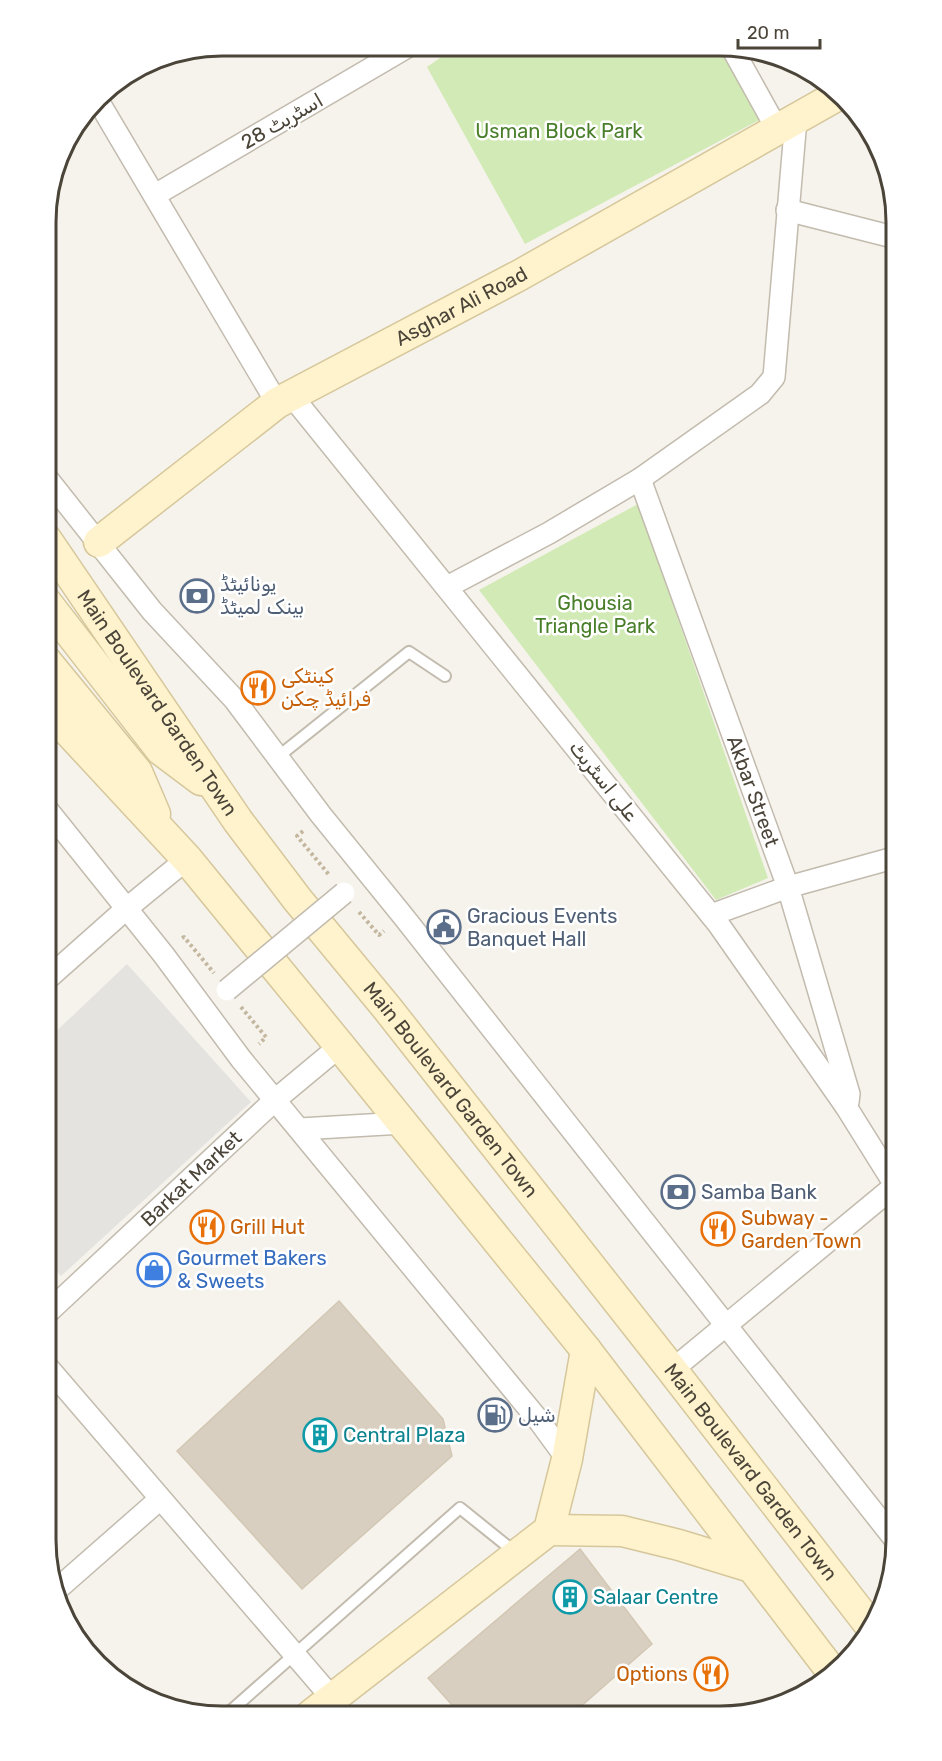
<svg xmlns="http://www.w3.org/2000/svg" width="942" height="1761" viewBox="0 0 942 1761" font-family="Rubik,Vazirmatn,sans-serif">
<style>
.green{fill:#d2eab5}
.parking{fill:#e5e3e0}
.building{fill:#d8cfc1;stroke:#d3c7b4;stroke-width:1.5}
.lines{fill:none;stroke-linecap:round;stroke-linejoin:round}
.lane-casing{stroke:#c2bbae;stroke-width:14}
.street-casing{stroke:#c2bbae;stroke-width:24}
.secondary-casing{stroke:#d6c79b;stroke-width:33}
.path{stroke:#c4b79f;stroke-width:4;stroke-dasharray:3 3;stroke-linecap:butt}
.lane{stroke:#fff;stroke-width:10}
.street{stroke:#fff;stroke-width:21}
.secondary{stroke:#fff3cd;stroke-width:30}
.street-bridge-casing{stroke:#c2bbae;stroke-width:24;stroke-linecap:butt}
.street-bridge{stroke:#fff;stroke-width:21}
.labels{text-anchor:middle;stroke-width:5;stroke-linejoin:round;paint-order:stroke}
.street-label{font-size:20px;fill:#4b4439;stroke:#fff}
.park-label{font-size:20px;fill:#4a7f2a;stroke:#fff}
.service-label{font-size:20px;fill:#4e5e75;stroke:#fff;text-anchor:start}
.food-label{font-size:20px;fill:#c56008;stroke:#fff;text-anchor:start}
.shop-label{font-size:20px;fill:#366cbe;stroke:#fff;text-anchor:start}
.culture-label{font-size:20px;fill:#0d838f;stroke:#fff;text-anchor:start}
.rim{fill:none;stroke:#4b4439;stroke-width:3}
</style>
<rect width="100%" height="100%" fill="#f6f3ec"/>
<!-- green -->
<g class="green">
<polygon points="457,46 723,48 763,118 525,244 427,67"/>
<polygon points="638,504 768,878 716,900 479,590"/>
</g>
<!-- parking -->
<polygon class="parking" points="127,964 251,1102 61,1276 45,1258 46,1041"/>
<!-- building -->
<g class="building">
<polygon points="339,1301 443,1419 452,1456 302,1589 177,1451"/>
<polygon points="580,1549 652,1644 570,1716 461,1715 428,1678"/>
</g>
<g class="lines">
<defs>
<g id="lane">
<polyline points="279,756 409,652 445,676"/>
<polyline points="226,1715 460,1508 516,1553"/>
</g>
<g id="street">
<polyline points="732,48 777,129"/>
<polyline points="97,99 277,403"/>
<polyline points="155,195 409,46"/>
<polyline points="787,210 897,238"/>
<polyline points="291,395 719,925 845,1105 895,1185"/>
<polyline points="46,477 152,611 234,699 321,815 403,916 897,1542"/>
<path id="s1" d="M640,479L788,887L849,1094L848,1102L845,1105"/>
<polyline points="447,587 549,533 640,479 760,394 774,377 796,119"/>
<polyline points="46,808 163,954 241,1059 540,1422 567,1459"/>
<polyline points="711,915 788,887 897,857"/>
<polyline points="46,980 126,909 187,859"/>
<polyline points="300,1129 403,1123"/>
<path id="s2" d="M45,1315L275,1100L340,1046"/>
<polyline points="45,1364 332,1698"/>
<polyline points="672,1370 897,1184"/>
<polyline points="54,1592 160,1499"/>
</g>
<g id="secondary">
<path id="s3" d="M46,539L238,821L297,899L387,1008L672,1370L872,1628"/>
<path id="s4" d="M99,542L277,403L520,275L840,94"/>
<polyline points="46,602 161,750 201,780"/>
<polyline points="46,661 137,772 155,814"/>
<polyline points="46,707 187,859 340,1046 586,1350 833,1673"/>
<polyline points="549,1530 622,1531 679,1545 751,1567"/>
<polyline points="311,1715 549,1530 567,1459 586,1350"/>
</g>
</defs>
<!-- lane casing -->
<use href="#lane" class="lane-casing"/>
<!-- street casing -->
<use href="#street" class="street-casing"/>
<!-- secondary casing -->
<use href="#secondary" class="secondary-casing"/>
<!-- path -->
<g class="path">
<polyline points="303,831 297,836 330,876"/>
<polyline points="359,912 379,935 384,931"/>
<polyline points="182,938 184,937 214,973"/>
<polyline points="241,1007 266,1037 259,1044"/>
</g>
<!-- lane -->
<use href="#lane" class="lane"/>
<!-- street -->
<use href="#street" class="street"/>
<!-- secondary -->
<use href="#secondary" class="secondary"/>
<defs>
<polyline id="street-bridge" points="227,990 344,893"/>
</defs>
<!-- street-bridge casing -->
<use href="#street-bridge" class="street-bridge-casing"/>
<!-- street-bridge -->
<use href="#street-bridge" class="street-bridge"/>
</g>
<!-- icons -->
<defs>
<symbol id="bank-ring" viewBox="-11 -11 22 22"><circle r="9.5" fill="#fff" stroke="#5c6f8a" stroke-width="1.5"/><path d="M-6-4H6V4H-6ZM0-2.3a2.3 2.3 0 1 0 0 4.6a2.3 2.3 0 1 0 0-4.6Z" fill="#5c6f8a"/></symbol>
<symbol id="restaurant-ring" viewBox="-11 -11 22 22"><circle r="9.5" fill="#fff" stroke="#e8710a" stroke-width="1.5"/><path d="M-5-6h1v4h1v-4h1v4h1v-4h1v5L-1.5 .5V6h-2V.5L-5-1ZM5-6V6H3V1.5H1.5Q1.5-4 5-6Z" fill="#e8710a"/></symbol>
<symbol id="civic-ring" viewBox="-11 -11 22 22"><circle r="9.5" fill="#fff" stroke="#5c6f8a" stroke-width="1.5"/><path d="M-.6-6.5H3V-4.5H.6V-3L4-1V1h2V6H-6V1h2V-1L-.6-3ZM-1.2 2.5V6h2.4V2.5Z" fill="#5c6f8a"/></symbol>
<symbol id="shop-ring" viewBox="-11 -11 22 22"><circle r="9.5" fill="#fff" stroke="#3f7fe0" stroke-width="1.5"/><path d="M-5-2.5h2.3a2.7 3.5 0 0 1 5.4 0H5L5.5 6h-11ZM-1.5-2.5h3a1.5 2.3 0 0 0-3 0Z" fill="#3f7fe0"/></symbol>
<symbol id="fuel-ring" viewBox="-11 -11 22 22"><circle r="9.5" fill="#fff" stroke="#5c6f8a" stroke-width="1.5"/><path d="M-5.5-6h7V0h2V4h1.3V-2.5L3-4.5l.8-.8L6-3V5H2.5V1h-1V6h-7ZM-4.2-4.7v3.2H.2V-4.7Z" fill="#5c6f8a"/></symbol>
<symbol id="building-ring" viewBox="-11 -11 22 22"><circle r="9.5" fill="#fff" stroke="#0f9aa8" stroke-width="1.5"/><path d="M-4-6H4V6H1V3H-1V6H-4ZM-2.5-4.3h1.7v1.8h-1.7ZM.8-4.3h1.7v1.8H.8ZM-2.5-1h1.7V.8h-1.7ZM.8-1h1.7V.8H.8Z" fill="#0f9aa8"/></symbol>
</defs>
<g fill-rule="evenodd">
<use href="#bank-ring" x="178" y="577" width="38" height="38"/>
<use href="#restaurant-ring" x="239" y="669" width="38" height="38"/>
<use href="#civic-ring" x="425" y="908" width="38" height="38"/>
<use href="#bank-ring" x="659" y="1173" width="38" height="38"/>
<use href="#restaurant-ring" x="188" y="1208" width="38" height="38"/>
<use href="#restaurant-ring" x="699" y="1210" width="38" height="38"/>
<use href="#shop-ring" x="135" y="1251" width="38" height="38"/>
<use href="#fuel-ring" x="476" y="1396" width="38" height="38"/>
<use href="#building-ring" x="301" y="1416" width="38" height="38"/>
<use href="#building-ring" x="551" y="1578" width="38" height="38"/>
<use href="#restaurant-ring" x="692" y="1655" width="38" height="38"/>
</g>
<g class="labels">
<!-- street labels -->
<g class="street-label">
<text transform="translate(282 121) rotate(-30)" y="7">اسٹریٹ 28</text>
<text dy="7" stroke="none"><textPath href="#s4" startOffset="434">Asghar Ali Road</textPath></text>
<text dy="7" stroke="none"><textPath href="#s3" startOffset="198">Main Boulevard Garden Town</textPath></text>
<text transform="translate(604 781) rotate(51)" y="7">علی اسٹریٹ</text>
<text dy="7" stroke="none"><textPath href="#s1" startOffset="332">Akbar Street</textPath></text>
<text dy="7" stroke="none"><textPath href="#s3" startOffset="684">Main Boulevard Garden Town</textPath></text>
<text dy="7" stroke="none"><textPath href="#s2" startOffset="200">Barkat Market</textPath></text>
<text dy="7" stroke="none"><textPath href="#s3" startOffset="1170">Main Boulevard Garden Town</textPath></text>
</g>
<!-- park labels -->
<g class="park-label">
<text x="559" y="138">Usman Block Park</text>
<text x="595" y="610">Ghousia<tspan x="595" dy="23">Triangle Park</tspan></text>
</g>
<!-- service labels -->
<g class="service-label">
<text x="220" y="591">یونائیٹڈ<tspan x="220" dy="23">بینک لمیٹڈ</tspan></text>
<text x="467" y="923">Gracious Events<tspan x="467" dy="23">Banquet Hall</tspan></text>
<text x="701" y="1199">Samba Bank</text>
<text x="518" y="1422">شیل</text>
</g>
<!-- food labels -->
<g class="food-label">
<text x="281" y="683">کینٹکی<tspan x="281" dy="23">فرائیڈ چکن</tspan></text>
<text x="741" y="1225">Subway -<tspan x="741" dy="23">Garden Town</tspan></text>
<text x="230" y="1234">Grill Hut</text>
<text x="688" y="1681" text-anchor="end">Options</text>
</g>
<!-- shop labels -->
<g class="shop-label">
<text x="177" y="1265">Gourmet Bakers<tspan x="177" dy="23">&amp; Sweets</tspan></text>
</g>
<!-- culture labels -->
<g class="culture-label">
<text x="343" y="1442">Central Plaza</text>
<text x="593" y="1604">Salaar Centre</text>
</g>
</g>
<!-- crop -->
<path d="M0 0H942V1761H0ZM222 56H720A166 166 0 0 1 886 222V1540A166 166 0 0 1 720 1706H222A166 166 0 0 1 56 1540V222A166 166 0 0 1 222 56Z" fill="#fff" fill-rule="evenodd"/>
<path class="rim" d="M222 56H720A166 166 0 0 1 886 222V1540A166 166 0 0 1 720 1706H222A166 166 0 0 1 56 1540V222A166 166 0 0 1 222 56Z"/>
<!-- scale -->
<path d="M738 39v9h82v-9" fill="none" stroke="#4b4439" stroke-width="3"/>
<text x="747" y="39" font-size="18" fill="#4b4439" stroke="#ffffff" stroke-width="4.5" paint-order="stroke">20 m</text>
</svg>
